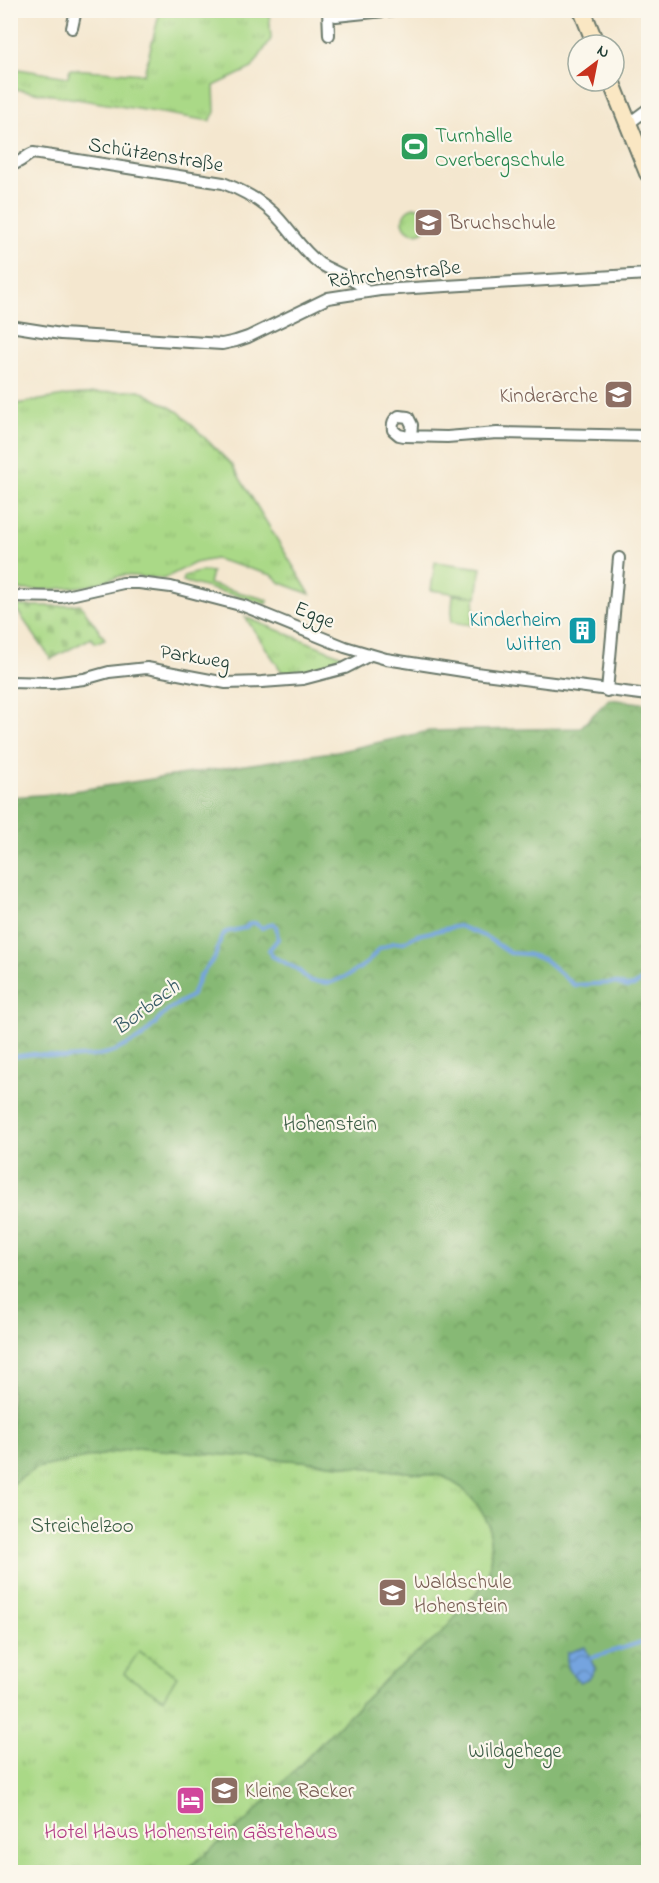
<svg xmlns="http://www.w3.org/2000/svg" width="659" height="1883" viewBox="0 0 659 1883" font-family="'Indie Flower',sans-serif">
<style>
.grass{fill:url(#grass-tufts);stroke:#648b5e;stroke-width:1.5}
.forest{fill:url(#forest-crowns);stroke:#537b54;stroke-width:1.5}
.cemetery{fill:url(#cemetery-stones);stroke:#648b5e;stroke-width:1.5}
.pitch{fill:#aad987;stroke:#648b5e;stroke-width:1.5}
.water{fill:url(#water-waves);stroke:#4a708a;stroke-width:1.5}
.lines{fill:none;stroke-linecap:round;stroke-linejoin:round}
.stream{stroke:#75a4df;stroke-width:4}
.minor-casing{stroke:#6a786a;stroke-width:14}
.secondary-casing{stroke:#6a786a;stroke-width:20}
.minor{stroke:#fff;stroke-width:10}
.secondary{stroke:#fae7c3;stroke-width:16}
.labels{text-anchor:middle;stroke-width:4.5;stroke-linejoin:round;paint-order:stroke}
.leisure-label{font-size:21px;fill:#27864d;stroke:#fbf7ec;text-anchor:start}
.street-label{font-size:21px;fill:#1f3d34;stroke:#fbf7ec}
.education-label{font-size:21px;fill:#785e54;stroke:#fbf7ec;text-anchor:start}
.culture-label{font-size:21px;fill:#0d838f;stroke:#fbf7ec;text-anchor:end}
.park-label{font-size:21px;fill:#3b5c45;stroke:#fbf7ec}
.hotel-label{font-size:21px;fill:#b23c85;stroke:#fbf7ec}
.water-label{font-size:22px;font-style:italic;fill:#395c67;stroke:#fbf7ec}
</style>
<defs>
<pattern id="grass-tufts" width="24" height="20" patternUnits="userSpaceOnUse" patternTransform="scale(1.5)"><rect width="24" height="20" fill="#aad987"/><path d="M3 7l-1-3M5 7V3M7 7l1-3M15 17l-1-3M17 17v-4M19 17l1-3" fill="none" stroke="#92bb75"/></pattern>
<pattern id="forest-crowns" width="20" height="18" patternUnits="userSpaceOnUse" patternTransform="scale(1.5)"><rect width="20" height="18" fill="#87b974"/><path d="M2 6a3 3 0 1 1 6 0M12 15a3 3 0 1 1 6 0" fill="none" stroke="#6e9860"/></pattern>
<pattern id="cemetery-stones" width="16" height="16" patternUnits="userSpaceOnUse" patternTransform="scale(1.5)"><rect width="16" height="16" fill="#aad987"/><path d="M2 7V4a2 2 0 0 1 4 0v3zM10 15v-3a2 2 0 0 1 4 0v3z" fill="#92bb75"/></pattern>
<pattern id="water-waves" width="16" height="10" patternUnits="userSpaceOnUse" patternTransform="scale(1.5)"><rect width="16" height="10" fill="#75a4df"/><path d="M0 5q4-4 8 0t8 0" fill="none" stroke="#5f87b6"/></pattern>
</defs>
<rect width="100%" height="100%" fill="#fbf7ec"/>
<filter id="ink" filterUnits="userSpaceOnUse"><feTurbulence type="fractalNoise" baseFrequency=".0167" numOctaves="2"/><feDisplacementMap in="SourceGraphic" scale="12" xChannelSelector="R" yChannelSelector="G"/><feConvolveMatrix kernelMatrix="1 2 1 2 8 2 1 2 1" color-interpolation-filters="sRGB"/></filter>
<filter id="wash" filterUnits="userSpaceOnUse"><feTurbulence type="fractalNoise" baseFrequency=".008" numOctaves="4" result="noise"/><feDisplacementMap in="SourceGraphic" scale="24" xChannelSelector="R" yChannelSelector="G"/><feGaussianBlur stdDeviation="1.35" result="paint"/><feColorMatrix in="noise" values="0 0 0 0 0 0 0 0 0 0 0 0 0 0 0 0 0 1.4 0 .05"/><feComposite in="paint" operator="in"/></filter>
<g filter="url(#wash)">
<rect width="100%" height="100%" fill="#f4e7cf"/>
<!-- grass -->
<g class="grass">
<polygon points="174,11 269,11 271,39 252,68 214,86 215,112 210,121 16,89 11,93 11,68 68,77 70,69 144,74 160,11 173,13"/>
<circle cx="416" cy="220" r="13"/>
<polygon points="139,390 179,412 232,465 310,594 281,583 272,575 215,559 195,563 163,579 124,575 88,586 44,590 11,590 11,405 70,395"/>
<polygon points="203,571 212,572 209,584 268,600 266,604 182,581 184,576"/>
<polygon points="245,617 355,661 284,675"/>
<polygon points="136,1448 302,1461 443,1476 462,1488 477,1504 489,1525 491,1553 488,1580 439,1637 393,1672 328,1736 246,1821 183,1872 11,1872 11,1485 36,1468"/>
</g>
<!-- forest -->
<polygon class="forest" points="609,699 648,704 648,1872 183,1872 246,1821 328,1736 393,1672 439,1636 488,1580 491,1553 489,1525 477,1504 462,1488 443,1476 302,1461 136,1448 36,1468 11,1485 11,797 53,794 345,750 429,731 580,728"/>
<!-- cemetery -->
<polygon class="cemetery" points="80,604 105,639 95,643 91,638 51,659 14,606 58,606"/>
<!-- pitch -->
<g class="pitch">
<polygon points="435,562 481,568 477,597 475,597 472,625 451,622 453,595 473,596 431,590"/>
<polygon points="139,1651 177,1676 163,1699 124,1674"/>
</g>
<!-- water -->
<path class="water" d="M585,1647L595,1669L590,1678L580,1682C569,1672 566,1667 567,1653Z"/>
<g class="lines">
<!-- stream -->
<g class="stream">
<polyline points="10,1057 34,1054 65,1058 93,1056 113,1052 141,1038 168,1010 192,995 200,976 215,957 221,938 226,932 245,928 250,923 255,923 262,928 273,923 276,926 278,939 269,950 272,956 297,969 310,981 330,983 349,975 367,963 379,949 393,943 404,942 417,935 459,926 486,937 510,953 526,954 544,959 574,985 615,983 627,987 634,986 648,976"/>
<polyline points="591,1658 642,1642"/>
</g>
</g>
</g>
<g filter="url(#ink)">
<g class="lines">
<defs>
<g id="minor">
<polyline points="328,10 329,35"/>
<polyline points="336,16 394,10"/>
<polyline points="72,28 76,10"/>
<polyline points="628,124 648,109"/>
<path d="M10,165C20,164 25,156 33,153L223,183C244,191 266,203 281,221C295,237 302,250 319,263C330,271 362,281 366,292"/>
<polyline points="10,326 61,334 222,344 236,341 248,337 328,298 380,290 648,274"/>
<path d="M411,436L412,425L408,417L399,416C393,420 392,423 393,430L399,435L404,436L447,437L497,433L648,436"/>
<polyline points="10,596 61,597 123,583 139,583 171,587 244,606 345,647 386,659 476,673 648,695"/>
<polyline points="10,682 52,683 84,679 109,672 147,668 226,683 262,682 303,679 345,668 370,655"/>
<polyline points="607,691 619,558"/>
</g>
<g id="secondary">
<polyline points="582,10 596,45"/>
<polyline points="611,81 648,173"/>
</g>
</defs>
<!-- minor casing -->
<use href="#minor" class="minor-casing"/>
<!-- secondary casing -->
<use href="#secondary" class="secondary-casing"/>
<!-- minor -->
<use href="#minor" class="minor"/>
<!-- secondary -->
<use href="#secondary" class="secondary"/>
</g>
</g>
<!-- icons -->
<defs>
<symbol id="stadium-square" viewBox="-11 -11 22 22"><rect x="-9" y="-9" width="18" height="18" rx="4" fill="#2e9e5b" stroke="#fbf7ec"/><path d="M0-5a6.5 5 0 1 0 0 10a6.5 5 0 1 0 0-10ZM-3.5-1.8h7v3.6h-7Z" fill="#fff"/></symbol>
<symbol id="school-square" viewBox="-11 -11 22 22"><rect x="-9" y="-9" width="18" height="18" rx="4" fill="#8d6e63" stroke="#fbf7ec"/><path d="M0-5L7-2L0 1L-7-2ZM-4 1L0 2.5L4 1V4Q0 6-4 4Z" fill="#fff"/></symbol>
<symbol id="building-square" viewBox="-11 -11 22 22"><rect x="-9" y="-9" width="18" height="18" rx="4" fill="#0f9aa8" stroke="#fbf7ec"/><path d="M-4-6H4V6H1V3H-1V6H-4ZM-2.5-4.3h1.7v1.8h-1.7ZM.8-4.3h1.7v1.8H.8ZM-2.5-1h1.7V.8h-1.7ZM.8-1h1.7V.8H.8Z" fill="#fff"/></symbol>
<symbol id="hotel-square" viewBox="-11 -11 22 22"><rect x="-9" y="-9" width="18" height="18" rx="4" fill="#d1479c" stroke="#fbf7ec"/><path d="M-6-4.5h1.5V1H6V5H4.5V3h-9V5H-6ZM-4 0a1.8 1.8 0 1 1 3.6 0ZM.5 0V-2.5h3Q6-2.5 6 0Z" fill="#fff"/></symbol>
</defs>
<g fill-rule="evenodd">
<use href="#stadium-square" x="398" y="130" width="33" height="33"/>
<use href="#school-square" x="412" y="206" width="33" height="33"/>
<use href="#school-square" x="602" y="378" width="33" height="33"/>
<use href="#building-square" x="566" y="614" width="33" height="33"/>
<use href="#school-square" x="376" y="1576" width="33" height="33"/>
<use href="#school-square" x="208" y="1774" width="33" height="33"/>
<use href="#hotel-square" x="174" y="1784" width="33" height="33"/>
</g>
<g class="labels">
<!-- leisure labels -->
<g class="leisure-label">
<text x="435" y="142">Turnhalle<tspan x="435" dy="24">Overbergschule</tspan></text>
</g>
<!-- street labels -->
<g class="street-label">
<text transform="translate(156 154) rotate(9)" y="7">Schützenstraße</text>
<text transform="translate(394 273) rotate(-6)" y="7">Röhrchenstraße</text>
<text transform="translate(315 614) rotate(22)" y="7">Egge</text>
<text transform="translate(195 656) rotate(9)" y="7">Parkweg</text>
</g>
<!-- education labels -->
<g class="education-label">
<text x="449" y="229">Bruchschule</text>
<text x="598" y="402" text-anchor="end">Kinderarche</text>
<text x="414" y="1588">Waldschule<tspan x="414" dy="24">Hohenstein</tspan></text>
<text x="245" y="1797">Kleine Racker</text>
</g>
<!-- culture labels -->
<g class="culture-label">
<text x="561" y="626">Kinderheim<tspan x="561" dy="24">Witten</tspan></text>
</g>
<!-- park labels -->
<g class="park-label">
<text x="330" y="1130">Hohenstein</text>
<text x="82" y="1532">Streichelzoo</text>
<text x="515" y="1757">Wildgehege</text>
</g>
<!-- hotel labels -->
<g class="hotel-label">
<text x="191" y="1838">Hotel Haus Hohenstein Gästehaus</text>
</g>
<!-- water labels -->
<g class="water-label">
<text transform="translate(145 1006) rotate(-37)" y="8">Borbach</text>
</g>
</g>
<!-- margin -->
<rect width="659" height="1883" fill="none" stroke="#fbf7ec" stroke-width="36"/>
<!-- north arrow -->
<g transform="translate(596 63) rotate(32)"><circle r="28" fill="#fbf7ec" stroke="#a3ada2" stroke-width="1.5"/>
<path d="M0-4.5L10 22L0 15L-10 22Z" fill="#c8321e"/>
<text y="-9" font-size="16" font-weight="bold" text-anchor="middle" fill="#1f3d34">N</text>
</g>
</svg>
